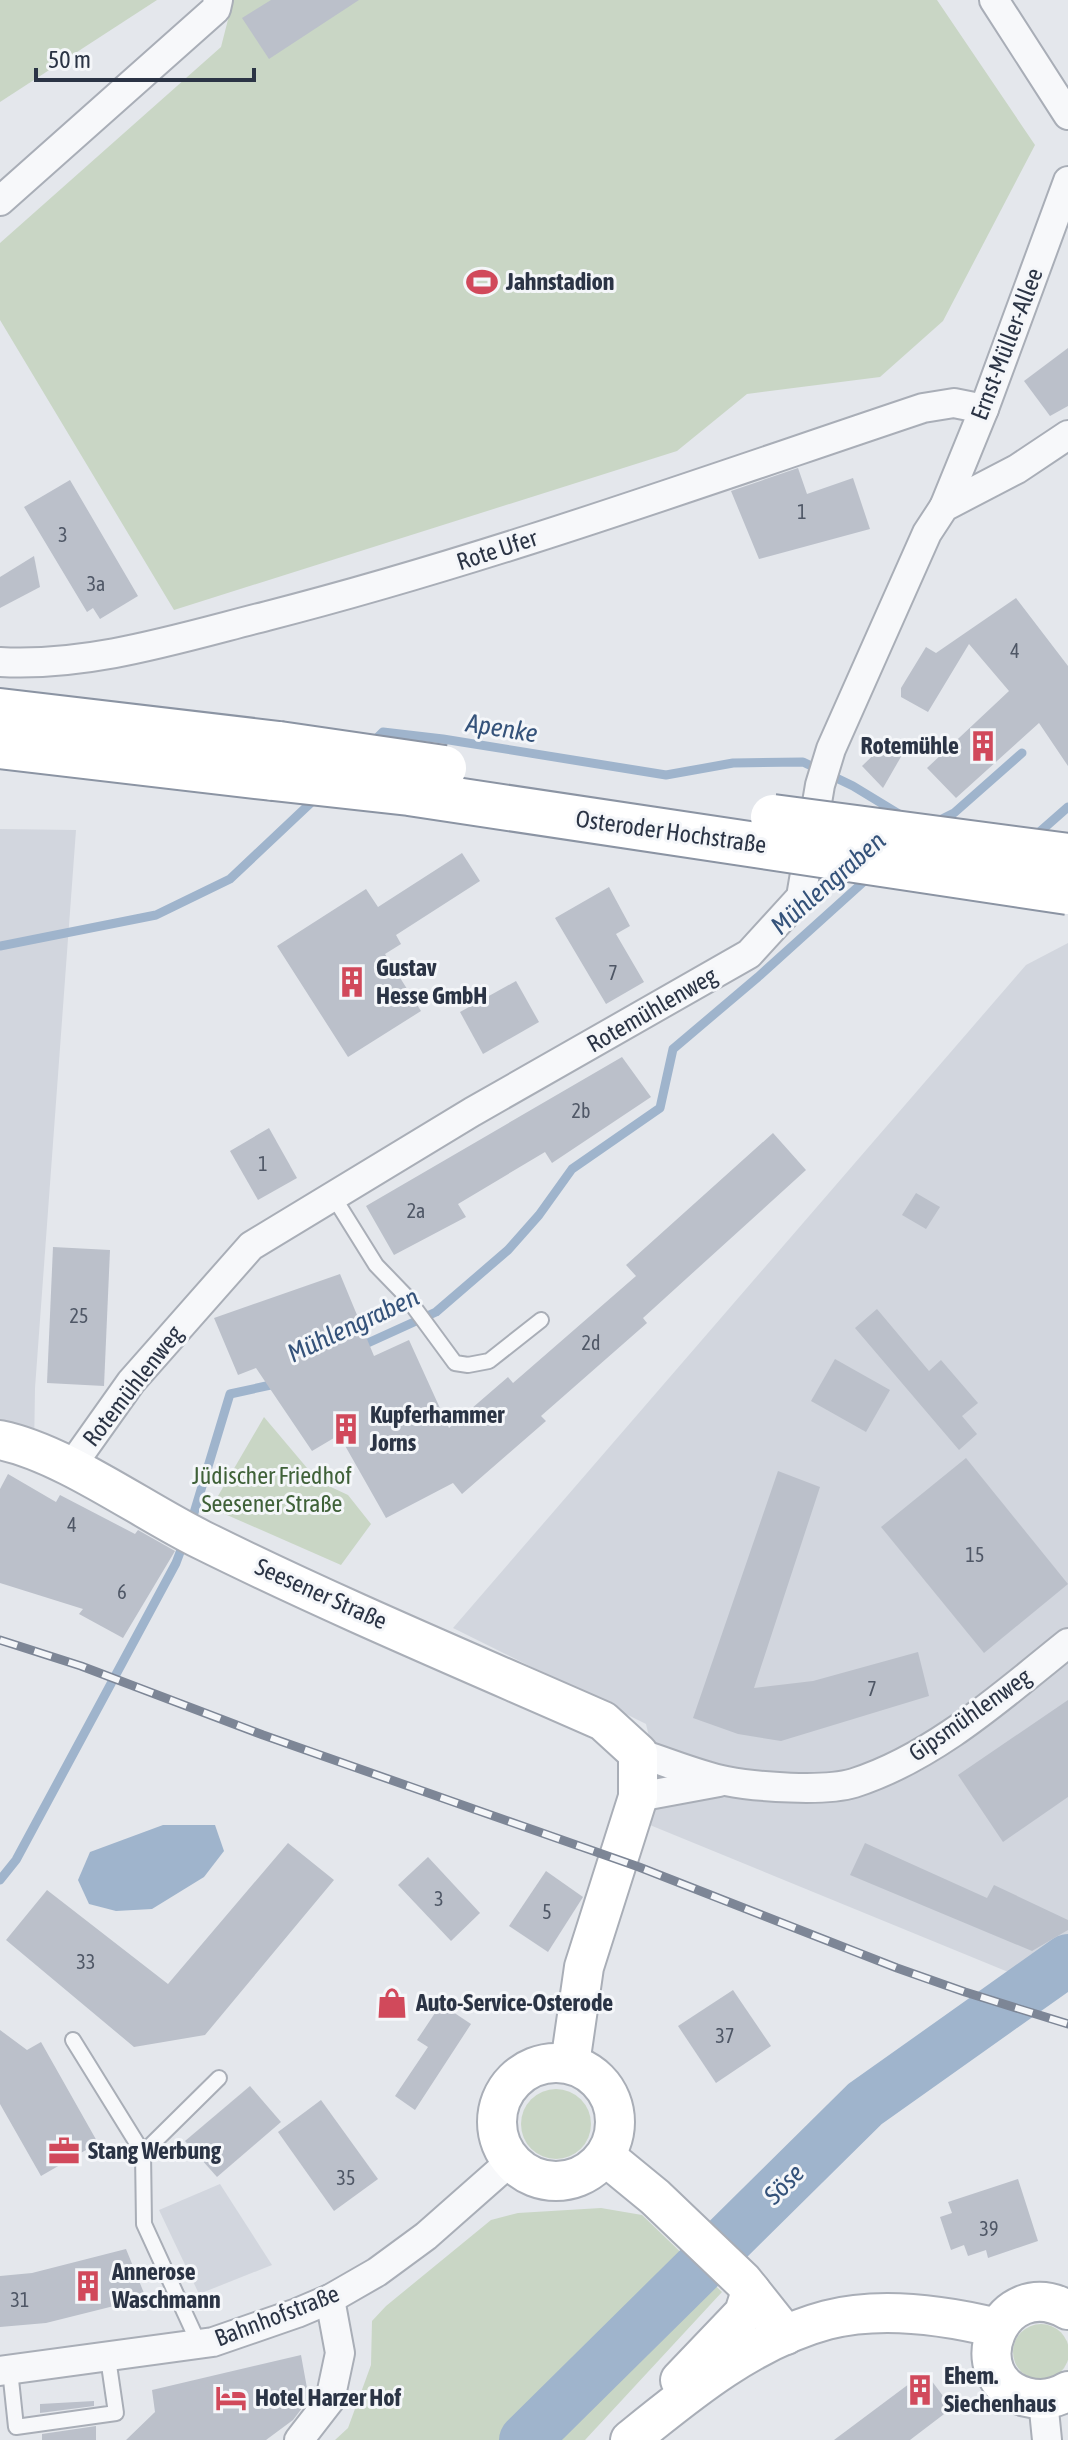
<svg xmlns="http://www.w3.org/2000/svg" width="1068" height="2440" viewBox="0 0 1068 2440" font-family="'Asap Condensed',sans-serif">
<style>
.built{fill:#d2d6de}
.green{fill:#c9d6c5}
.water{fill:#9fb4cc}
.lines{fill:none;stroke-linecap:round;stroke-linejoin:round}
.stream{stroke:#9fb4cc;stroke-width:9}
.river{stroke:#9fb4cc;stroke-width:52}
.building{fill:#bbc0ca}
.lane-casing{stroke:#a9aeb7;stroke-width:18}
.street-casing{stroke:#a9aeb7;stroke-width:32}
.secondary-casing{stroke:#a9aeb7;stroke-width:42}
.highway-casing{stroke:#8b94a3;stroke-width:48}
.lane{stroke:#f7f8fa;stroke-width:14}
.street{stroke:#f7f8fa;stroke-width:28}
.secondary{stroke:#fff;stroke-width:38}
.highway{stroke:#fff;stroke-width:44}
.rail-casing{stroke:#7d8696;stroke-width:9}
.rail{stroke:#f4f6f9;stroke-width:6;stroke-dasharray:18;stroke-linecap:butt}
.highway-bridge-casing{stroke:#8b94a3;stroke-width:48;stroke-linecap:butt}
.highway-bridge{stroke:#fff;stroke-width:44}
.labels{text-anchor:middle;stroke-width:6;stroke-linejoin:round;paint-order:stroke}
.number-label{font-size:20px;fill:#4f5766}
.poi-label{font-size:24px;font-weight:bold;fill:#2b3445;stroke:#f4f6f9;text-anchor:start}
.street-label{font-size:24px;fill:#2b3445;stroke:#f4f6f9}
.park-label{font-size:24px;fill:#3f6138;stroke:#f4f6f9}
.water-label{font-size:26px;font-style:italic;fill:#34527a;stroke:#f4f6f9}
</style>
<rect width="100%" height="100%" fill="#e4e7ec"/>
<!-- built -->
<g class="built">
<polygon points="0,829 76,830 35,1388 34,1451 0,1440"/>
<polygon points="1068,943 1068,1943 1018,1976 645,1823 658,1776 646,1724 453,1628 1026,965"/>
<polygon points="220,2184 272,2265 199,2294 159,2210"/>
</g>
<!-- green -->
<g class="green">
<polygon points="0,0 157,0 0,102"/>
<polygon points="233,0 937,0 1035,145 943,321 880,377 747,394 677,451 174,610 0,320 0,243 221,47"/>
<polygon points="264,1417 318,1481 348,1495 371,1524 341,1565 211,1508"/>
<circle cx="556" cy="2124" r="35"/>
<polygon points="601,2208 642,2215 722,2292 585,2440 335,2440 348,2428 371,2365 372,2321 386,2306 491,2220 518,2213"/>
<circle cx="1041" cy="2352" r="28"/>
</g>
<!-- water -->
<polygon class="water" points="163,1825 215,1825 224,1851 204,1877 152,1909 116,1911 89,1904 78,1880 90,1852"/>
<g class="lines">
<!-- stream -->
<g class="stream">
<polyline points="370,745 383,732 443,739 666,775 733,763 803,762 853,786 904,817"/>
<polyline points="934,823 954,813 1022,753"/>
<polyline points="1035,836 1068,807"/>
<polyline points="0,946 156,915 230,879 317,797"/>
<polyline points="359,1347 436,1312 508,1250 539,1215 572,1169 660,1108 673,1049 758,977 870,876"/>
<polyline points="190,1526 230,1394 280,1383"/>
<polyline points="0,1880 16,1860 176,1563 185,1539"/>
</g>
<!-- river -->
<polyline class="river" points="525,2440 865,2104 1068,1960"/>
</g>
<!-- building -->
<g class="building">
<polygon points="271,0 359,0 269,59 242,18"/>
<polygon points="1068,348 1068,406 1050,416 1024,381"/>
<polygon points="798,468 807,494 853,478 870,529 759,559 731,491"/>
<polygon points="70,480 138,596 100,619 93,608 87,612 24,507"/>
<polygon points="34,556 40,587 0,608 0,577"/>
<polygon points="1016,598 1068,666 1068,766 1039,723 956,798 927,768 1009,691 969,644 928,712 901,697 901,688 926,647 936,653"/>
<polygon points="888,741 902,755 883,788 862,766"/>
<polygon points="462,853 480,881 396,935 401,944 385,954 421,1011 348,1057 277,946 366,889 378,907"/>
<polygon points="609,887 630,926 616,934 644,982 606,1004 555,918"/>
<polygon points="516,981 539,1022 483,1054 460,1012"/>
<polygon points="622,1057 651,1097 552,1163 545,1152 458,1204 466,1217 394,1255 366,1206"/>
<polygon points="269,1128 297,1178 258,1200 230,1151"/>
<polygon points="773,1133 806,1170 643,1318 647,1323 541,1416 546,1421 462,1494 453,1483 386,1518 339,1435 312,1451 256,1368 238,1375 214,1318 340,1274 374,1356 409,1340 449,1428 508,1377 513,1383 636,1276 626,1265"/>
<polygon points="916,1193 940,1207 926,1229 902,1215"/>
<polygon points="53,1247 110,1250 104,1386 47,1383"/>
<polygon points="877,1309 929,1371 941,1360 978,1403 962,1416 977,1434 959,1450 855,1328"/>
<polygon points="835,1359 890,1390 866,1432 811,1401"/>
<polygon points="966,1458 1068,1584 984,1653 881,1527"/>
<polygon points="778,1471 820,1487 754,1688 813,1681 918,1652 929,1696 781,1741 738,1734 693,1718"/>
<polygon points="8,1474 56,1502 60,1495 135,1534 138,1530 175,1551 123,1638 79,1614 83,1609 0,1583 0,1489"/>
<polygon points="1068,1700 1068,1797 1003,1842 958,1775"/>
<polygon points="288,1843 334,1880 205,2035 134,2047 6,1940 47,1890 168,1984"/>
<polygon points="865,1843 987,1898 994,1885 1068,1920 1068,1930 1032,1951 850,1875"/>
<polygon points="428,1857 480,1913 451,1941 398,1885"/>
<polygon points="546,1871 583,1897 548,1952 509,1926"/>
<polygon points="733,1990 771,2046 716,2083 678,2026"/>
<polygon points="441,2004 471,2024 415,2110 395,2096 428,2047 417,2040"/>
<polygon points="0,2030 27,2050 41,2042 98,2143 41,2176 0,2104"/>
<polygon points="250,2086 281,2122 217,2177 185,2141"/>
<polygon points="321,2100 378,2179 334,2211 278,2132"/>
<polygon points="1018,2179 1038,2241 988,2258 986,2250 968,2256 964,2245 951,2250 940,2217 952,2213 948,2202"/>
<polygon points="126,2249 146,2298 46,2323 0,2327 0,2276 32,2273"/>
<polygon points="301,2355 309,2399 293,2420 266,2440 126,2440 155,2412 152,2390"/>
<polygon points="925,2372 952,2408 910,2440 834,2440"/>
<polygon points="94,2401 94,2406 40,2413 40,2404"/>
<polygon points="96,2426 96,2440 42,2440 42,2434"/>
</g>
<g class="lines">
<defs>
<g id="lane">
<polyline points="333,1196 376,1265 405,1295 455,1363 468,1365 489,1361 541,1320"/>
<polyline points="73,2040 143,2153 144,2224 199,2344"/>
<polyline points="143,2153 219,2078"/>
<polyline points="10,2370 16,2427 116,2413 108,2358"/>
</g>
<g id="street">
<polyline points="994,0 1068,115"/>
<polyline points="0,201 216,9 218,0"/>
<polyline points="944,507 984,409 1068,181"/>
<path d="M0,662C90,667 180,638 267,616C489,559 705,481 923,408L954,403L984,409"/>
<polyline points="70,1468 131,1382 251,1246 472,1112 749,954 801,897 820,785 831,749 927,533 944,507 1017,469 1068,435"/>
<path d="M638,1753C667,1762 697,1775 726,1781C757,1787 824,1792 854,1783C935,1757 1003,1695 1068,1643"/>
<polyline points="638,1797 719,1782"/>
<polyline points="0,2371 213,2342 297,2313 330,2299 377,2272 426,2236 511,2161"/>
<polyline points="1043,2400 1047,2440"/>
<polyline points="299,2440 330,2400 340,2353 330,2299"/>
</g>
<g id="secondary">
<path d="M0,1440C64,1453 141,1510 202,1540C333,1605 469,1662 603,1721L638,1753V1797L584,1967L570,2064"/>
<circle cx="556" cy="2122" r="59"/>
<polyline points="605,2156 655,2197 743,2281 786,2335"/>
<path d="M1068,2310C999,2272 959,2379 1026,2397C1041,2401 1055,2399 1068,2391"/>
<polyline points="680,2380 744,2313 751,2291"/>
<path d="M630,2440C689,2392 752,2340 827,2320C881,2306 944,2315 997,2328"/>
</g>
<g id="highway">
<polyline points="0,711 279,744"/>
<polyline points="0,746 273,778"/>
</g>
</defs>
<!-- lane casing -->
<use href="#lane" class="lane-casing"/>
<!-- street casing -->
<use href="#street" class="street-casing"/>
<!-- secondary casing -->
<use href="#secondary" class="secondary-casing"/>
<!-- highway casing -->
<use href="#highway" class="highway-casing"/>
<!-- lane -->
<use href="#lane" class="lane"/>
<!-- street -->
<use href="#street" class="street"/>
<!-- secondary -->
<use href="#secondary" class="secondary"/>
<!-- highway -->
<use href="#highway" class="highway"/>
<defs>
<polyline id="rail" points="0,1640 81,1666 263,1735 639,1867 897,1968 965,1992 1068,2024"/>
</defs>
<!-- rail casing -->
<use href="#rail" class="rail-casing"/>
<!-- rail -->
<use href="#rail" class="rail"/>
<defs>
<g id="highway-bridge">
<polyline points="279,744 444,768"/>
<polyline points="273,778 409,793 1068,892"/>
<polyline points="773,817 1068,856"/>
</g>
</defs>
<!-- highway-bridge casing -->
<use href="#highway-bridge" class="highway-bridge-casing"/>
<!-- highway-bridge -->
<use href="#highway-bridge" class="highway-bridge"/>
</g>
<!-- icons -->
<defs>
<symbol id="stadium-bare" viewBox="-9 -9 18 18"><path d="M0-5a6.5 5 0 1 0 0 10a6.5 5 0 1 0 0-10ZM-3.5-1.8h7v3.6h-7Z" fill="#d1495b" stroke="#f4f6f9" stroke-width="2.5" paint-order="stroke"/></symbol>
<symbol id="building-bare" viewBox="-9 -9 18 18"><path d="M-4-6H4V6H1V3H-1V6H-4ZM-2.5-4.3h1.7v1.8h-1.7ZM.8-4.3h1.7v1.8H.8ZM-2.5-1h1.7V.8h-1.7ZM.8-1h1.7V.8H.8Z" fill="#d1495b" stroke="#f4f6f9" stroke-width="2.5" paint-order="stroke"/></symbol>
<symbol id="shop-bare" viewBox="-9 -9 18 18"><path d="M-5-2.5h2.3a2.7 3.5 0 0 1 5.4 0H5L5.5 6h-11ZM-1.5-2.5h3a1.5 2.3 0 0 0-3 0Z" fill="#d1495b" stroke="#f4f6f9" stroke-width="2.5" paint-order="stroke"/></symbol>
<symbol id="office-bare" viewBox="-9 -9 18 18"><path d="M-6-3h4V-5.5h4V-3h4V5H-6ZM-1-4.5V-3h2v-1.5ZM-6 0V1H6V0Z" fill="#d1495b" stroke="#f4f6f9" stroke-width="2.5" paint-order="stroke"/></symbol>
<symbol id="hotel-bare" viewBox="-9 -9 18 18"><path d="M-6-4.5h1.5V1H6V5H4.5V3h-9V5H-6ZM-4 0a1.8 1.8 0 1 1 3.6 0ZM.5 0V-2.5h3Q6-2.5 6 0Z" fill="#d1495b" stroke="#f4f6f9" stroke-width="2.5" paint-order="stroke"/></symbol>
</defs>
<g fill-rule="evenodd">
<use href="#stadium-bare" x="460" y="260" width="44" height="44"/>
<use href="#building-bare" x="961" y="724" width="44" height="44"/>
<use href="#building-bare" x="330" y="960" width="44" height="44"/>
<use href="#building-bare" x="324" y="1407" width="44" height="44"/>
<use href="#shop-bare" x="370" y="1981" width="44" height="44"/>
<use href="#office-bare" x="42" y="2129" width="44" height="44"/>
<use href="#building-bare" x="66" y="2264" width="44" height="44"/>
<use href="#building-bare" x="898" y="2368" width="44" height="44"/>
<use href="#hotel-bare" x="209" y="2376" width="44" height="44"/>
</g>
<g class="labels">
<!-- number labels -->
<g class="number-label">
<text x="802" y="519">1</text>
<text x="63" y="542">3</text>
<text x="96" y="591">3a</text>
<text x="1015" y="658">4</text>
<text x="613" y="980">7</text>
<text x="581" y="1118">2b</text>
<text x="263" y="1171">1</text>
<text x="416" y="1218">2a</text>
<text x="79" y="1323">25</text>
<text x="591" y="1350">2d</text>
<text x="72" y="1532">4</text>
<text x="975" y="1562">15</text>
<text x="122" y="1599">6</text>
<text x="872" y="1696">7</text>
<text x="439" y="1906">3</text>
<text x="547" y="1919">5</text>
<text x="86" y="1969">33</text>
<text x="725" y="2043">37</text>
<text x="346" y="2185">35</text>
<text x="989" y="2236">39</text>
<text x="20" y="2307">31</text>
</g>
<!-- poi labels -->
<g class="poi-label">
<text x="506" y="290">Jahnstadion</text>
<text x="959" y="754" text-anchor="end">Rotemühle</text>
<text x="376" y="976">Gustav<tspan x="376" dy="28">Hesse GmbH</tspan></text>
<text x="370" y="1423">Kupferhammer<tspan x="370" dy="28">Jorns</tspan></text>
<text x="416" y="2011">Auto-Service-Osterode</text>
<text x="88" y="2159">Stang Werbung</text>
<text x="112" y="2280">Annerose<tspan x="112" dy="28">Waschmann</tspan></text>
<text x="944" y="2384">Ehem.<tspan x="944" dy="28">Siechenhaus</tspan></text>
<text x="255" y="2406">Hotel Harzer Hof</text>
</g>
<!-- street labels -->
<g class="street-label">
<text transform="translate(1007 344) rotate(-69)" y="8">Ernst-Müller-Allee</text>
<text transform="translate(497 550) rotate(-18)" y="8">Rote Ufer</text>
<text transform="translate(671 832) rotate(8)" y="8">Osteroder Hochstraße</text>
<text transform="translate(652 1010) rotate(-30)" y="8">Rotemühlenweg</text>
<text transform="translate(133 1386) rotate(-52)" y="8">Rotemühlenweg</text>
<text transform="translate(321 1594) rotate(24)" y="8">Seesener Straße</text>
<text transform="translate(970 1715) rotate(-35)" y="8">Gipsmühlenweg</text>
<text transform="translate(277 2316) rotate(-21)" y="8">Bahnhofstraße</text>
</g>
<!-- park labels -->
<g class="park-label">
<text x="272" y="1484">Jüdischer Friedhof<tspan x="272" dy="28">Seesener Straße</tspan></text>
</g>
<!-- water labels -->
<g class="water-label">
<text transform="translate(502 728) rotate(9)" y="9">Apenke</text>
<text transform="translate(828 883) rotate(-41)" y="9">Mühlengraben</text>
<text transform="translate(353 1325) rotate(-25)" y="9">Mühlengraben</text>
<text transform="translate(784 2184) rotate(-45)" y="9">Söse</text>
</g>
</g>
<!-- scale -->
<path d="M36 68v12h218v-12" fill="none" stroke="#2b3445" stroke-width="4"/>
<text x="48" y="68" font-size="24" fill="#2b3445" stroke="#f4f6f9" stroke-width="6" paint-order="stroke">50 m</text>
</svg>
